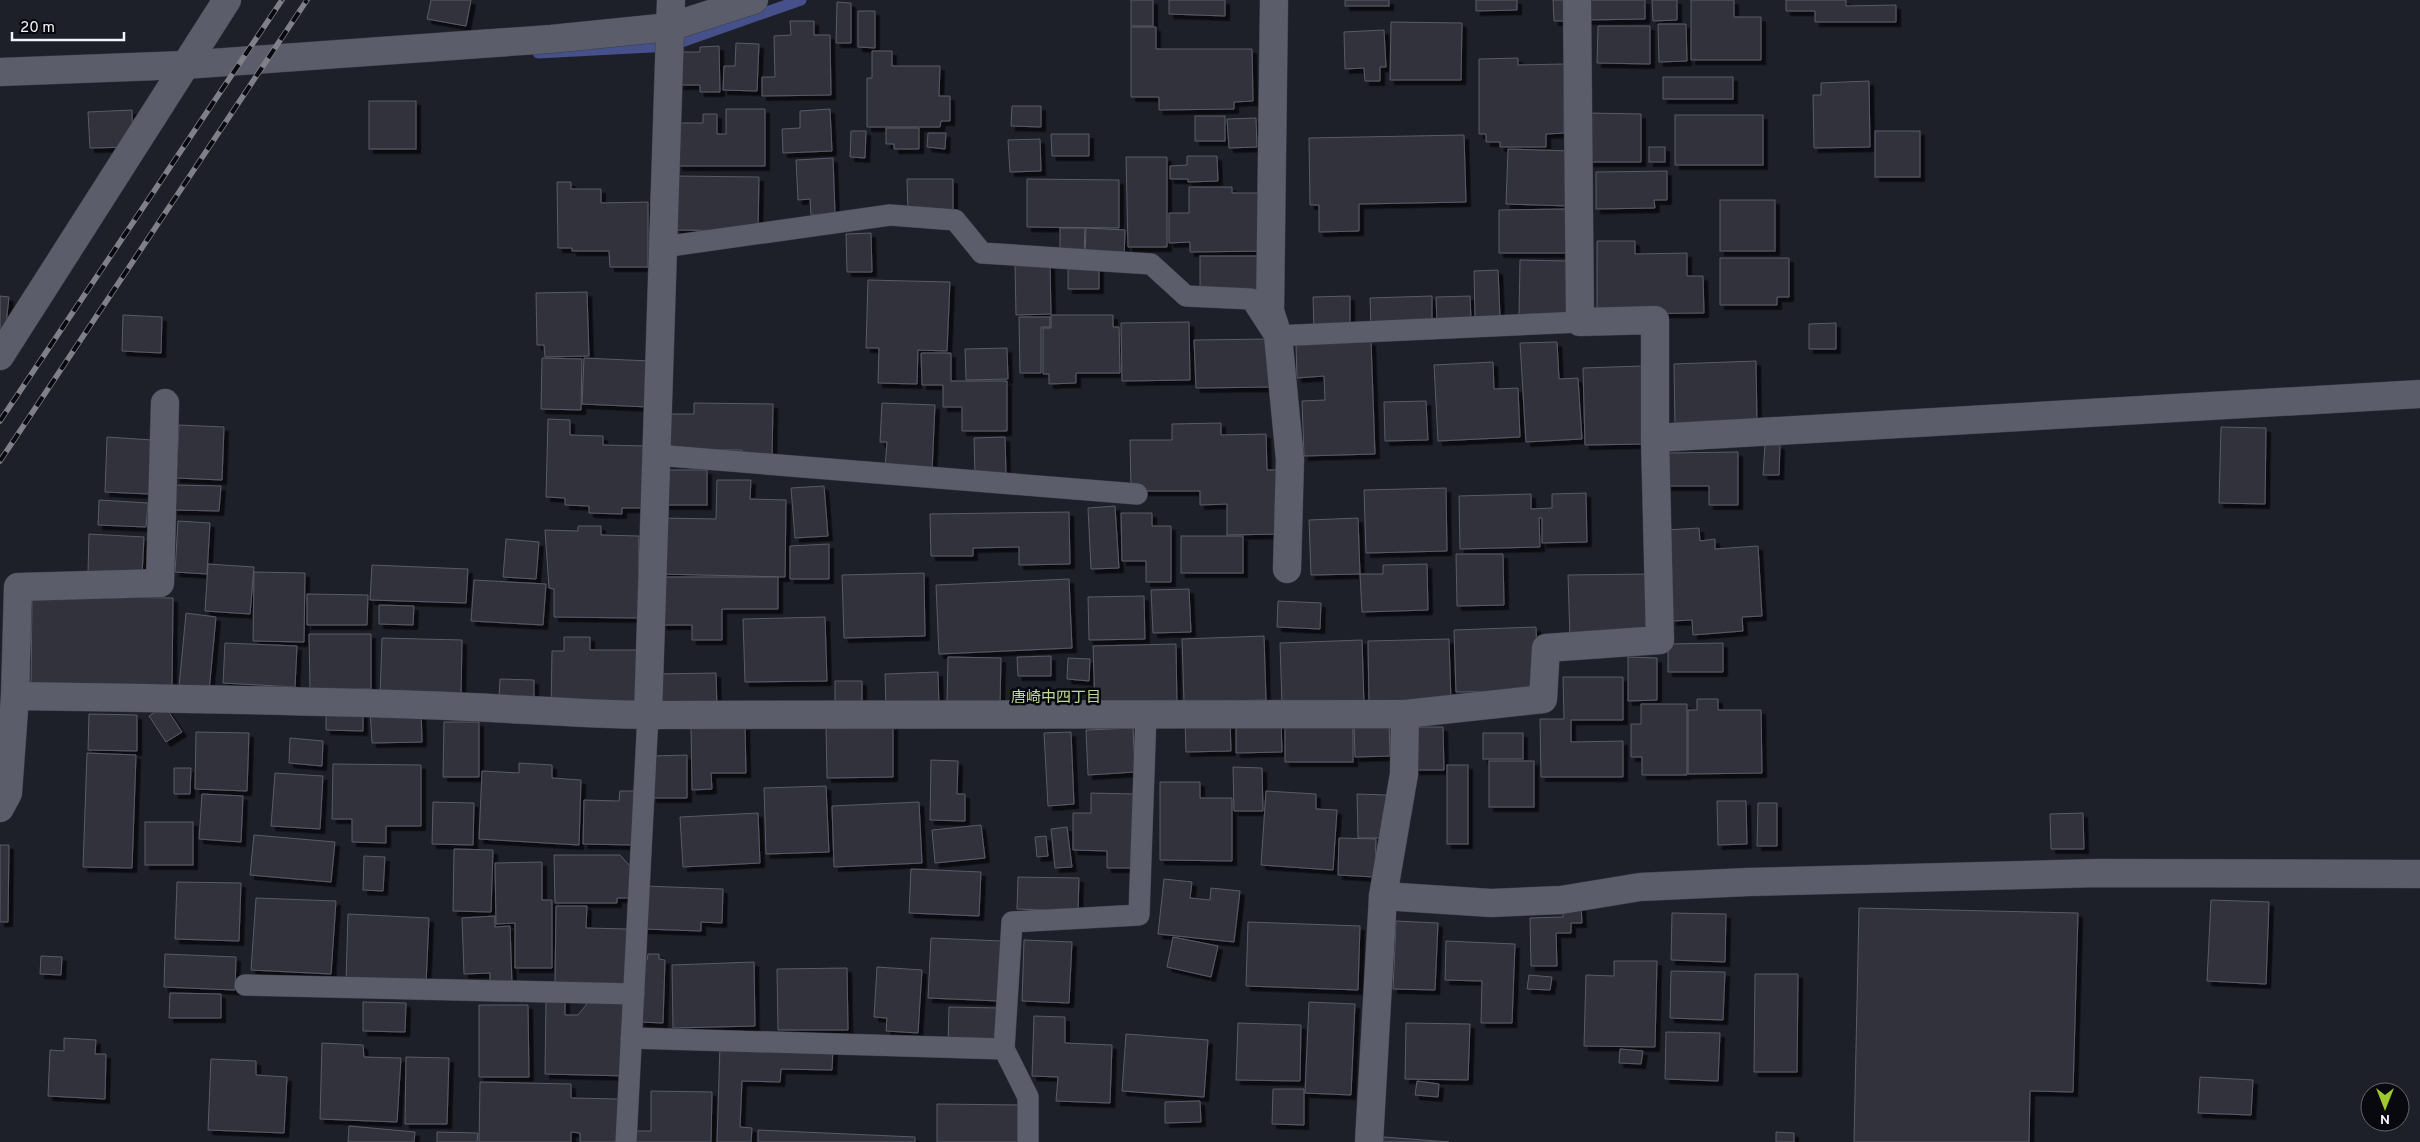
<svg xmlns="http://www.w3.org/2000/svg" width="2420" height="1142" viewBox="0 0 2420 1142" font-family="Overpass,'Noto Sans JP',sans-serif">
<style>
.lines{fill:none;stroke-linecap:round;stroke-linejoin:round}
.stream{stroke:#46508a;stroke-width:11}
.building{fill:#30333e;stroke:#585b67;filter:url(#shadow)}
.service-casing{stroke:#3b3c45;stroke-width:22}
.minor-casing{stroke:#3b3c45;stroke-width:29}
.service{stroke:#5b5e6a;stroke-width:21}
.minor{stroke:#5b5e6a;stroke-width:28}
.rail-casing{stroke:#7f8089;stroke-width:5.5}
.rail{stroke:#08090e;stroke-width:4;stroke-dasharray:11;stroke-linecap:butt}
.labels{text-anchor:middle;stroke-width:5;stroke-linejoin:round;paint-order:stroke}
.neighbourhood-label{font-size:15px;fill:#c1db92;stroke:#08090e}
</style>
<defs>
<filter id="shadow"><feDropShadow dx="4.5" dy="4.5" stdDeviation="0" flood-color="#0009"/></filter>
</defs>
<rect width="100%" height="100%" fill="#1d1f29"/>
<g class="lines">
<!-- stream -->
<polyline class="stream" points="538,53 670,46 801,0"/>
</g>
<!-- building -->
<g class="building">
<polygon points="431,0 471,0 466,26 427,19"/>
<rect x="1131" y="0" width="22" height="26"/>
<polygon points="1169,0 1225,0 1225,16 1169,14"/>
<rect x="1345" y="0" width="44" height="6"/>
<polygon points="1476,0 1517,0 1517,10 1476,11"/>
<polygon points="1553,0 1572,0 1572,21 1554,21"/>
<polygon points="1585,0 1645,0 1645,19 1585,20"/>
<polygon points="1652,0 1677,0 1677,20 1653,21"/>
<polygon points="1691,0 1734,0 1734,17 1761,17 1761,60 1691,60"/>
<polygon points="1786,0 1846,0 1846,6 1896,5 1896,22 1815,22 1815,11 1786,11"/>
<polygon points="837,2 851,3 851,43 836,43"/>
<polygon points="858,11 875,11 875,48 858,47"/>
<polygon points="790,21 814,21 814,35 830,35 831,95 762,96 762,77 775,77 774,36 791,35"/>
<polygon points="1391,22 1462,23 1461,80 1390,80"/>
<polygon points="1658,24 1686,24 1687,61 1659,62"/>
<polygon points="1598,26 1650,26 1650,64 1597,63"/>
<polygon points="1131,27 1156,27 1156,49 1252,49 1253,101 1234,102 1234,109 1159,110 1159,97 1131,97"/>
<polygon points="1384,30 1386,67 1380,67 1380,81 1365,81 1364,68 1345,69 1344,32"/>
<polygon points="736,43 759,44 757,91 723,90 724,66 735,66"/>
<polygon points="719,46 720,92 700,92 700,85 679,85 679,52 700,52 700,47"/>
<polygon points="872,51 892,51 892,66 940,66 939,96 950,96 950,121 941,121 940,127 867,127 867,78 872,78"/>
<polygon points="1518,58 1518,65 1564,64 1564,133 1546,134 1546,147 1500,147 1500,142 1486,142 1486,134 1479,134 1479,59"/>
<rect x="1663" y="77" width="70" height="22"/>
<polygon points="1869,81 1870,147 1814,148 1813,95 1821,95 1821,83"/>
<rect x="369" y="101" width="47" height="48"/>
<polygon points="1012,106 1041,106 1041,127 1011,126"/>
<polygon points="726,109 765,109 765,166 678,166 678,123 703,123 703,114 717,114 717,134 726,134"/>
<polygon points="830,109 832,151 783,153 782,129 800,128 800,111"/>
<polygon points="132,110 133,147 90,148 88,112"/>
<polygon points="1590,113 1641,114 1641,162 1589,162"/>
<rect x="1675" y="115" width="88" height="50"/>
<rect x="1195" y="116" width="30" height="25"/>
<polygon points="1256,118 1257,147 1229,148 1227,119"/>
<polygon points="886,128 919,128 919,149 894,149 894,144 886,144"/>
<polygon points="851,131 866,131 865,158 850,157"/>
<rect x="1875" y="131" width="45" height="46"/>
<polygon points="928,133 946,133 945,149 927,147"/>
<polygon points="1051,134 1089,134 1089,156 1052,156"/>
<polygon points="1464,135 1466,202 1359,204 1359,231 1319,232 1319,205 1310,205 1309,138"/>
<polygon points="1040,139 1041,171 1010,172 1008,140"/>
<rect x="1649" y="147" width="16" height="15"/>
<polygon points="1508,149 1571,151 1569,206 1506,204"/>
<polygon points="1187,156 1217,156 1218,181 1188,182 1188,179 1170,179 1170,166 1187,165"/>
<polygon points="1126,157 1167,157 1167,247 1128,247"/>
<polygon points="833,158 835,213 811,215 810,199 798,200 796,160"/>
<polygon points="1667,171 1667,200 1654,200 1655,208 1596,209 1596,172"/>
<polygon points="677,176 759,177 758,231 676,230"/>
<polygon points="907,179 953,179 953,211 908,212"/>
<polygon points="1027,179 1119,180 1119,228 1027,227"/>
<polygon points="557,182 571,182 571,189 601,189 601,203 648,202 648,267 610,267 609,251 572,251 572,248 558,248"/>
<polygon points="1189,187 1232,187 1232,193 1264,193 1265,251 1190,252 1190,242 1169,243 1169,213 1189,213"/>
<rect x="1720" y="200" width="55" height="51"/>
<polygon points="1567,209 1568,253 1499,253 1499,210"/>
<polygon points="1060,228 1085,228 1084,254 1060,253"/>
<polygon points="1086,228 1125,230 1124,259 1085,257"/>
<polygon points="871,233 872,272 847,272 846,234"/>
<polygon points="1597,241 1635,241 1635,254 1687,253 1687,276 1703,276 1704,313 1597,314"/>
<rect x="1200" y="256" width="65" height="38"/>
<polygon points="1720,258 1789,258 1789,297 1777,297 1777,305 1720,305"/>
<polygon points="1520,260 1570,261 1569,316 1519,315"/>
<polygon points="1050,263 1051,314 1016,315 1015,264"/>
<polygon points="1099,267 1099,289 1068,289 1068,268"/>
<polygon points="1498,270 1500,316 1475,317 1474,271"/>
<polygon points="868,280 950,282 947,351 918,350 917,384 878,383 879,348 866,348"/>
<polygon points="587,292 589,356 545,357 544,345 537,345 536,293"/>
<polygon points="0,296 9,297 5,333 0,332"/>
<polygon points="1350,296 1350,328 1314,330 1313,297"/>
<polygon points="1432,296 1432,325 1371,327 1370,298"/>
<polygon points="1470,296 1471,320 1437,322 1436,297"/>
<polygon points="123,315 162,317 161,353 122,351"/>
<polygon points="1051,315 1113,315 1113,327 1119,327 1120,373 1076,373 1076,383 1049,384 1049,374 1043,374 1043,328 1051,328"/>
<polygon points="1019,317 1050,317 1050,327 1041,327 1041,373 1020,373"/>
<polygon points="1189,322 1190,380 1122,381 1121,323"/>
<polygon points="1836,323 1836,349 1809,349 1809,324"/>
<polygon points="1271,339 1272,387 1196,388 1194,340"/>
<polygon points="1371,341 1375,454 1304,456 1302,401 1325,400 1324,376 1297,378 1296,344"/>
<polygon points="1557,342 1559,379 1578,378 1582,439 1526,442 1520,343"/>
<polygon points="1007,348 1008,379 966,380 965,349"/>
<polygon points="921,353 951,353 951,381 1007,381 1007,431 962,431 962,407 943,407 943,385 922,385"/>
<polygon points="542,358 582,359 581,410 541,409"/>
<polygon points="584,358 650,361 648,407 582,404"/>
<polygon points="1756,361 1757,425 1675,427 1674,364"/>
<polygon points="1493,362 1494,389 1518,388 1520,437 1438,441 1434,365"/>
<polygon points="1642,366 1643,444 1585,445 1583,368"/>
<polygon points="1426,401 1428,440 1385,441 1384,402"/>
<polygon points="694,403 773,404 772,459 741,458 742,450 668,449 669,414 694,414"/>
<polygon points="882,403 935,405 932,471 885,468 887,442 880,442"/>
<polygon points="548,419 570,420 570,435 603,436 603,445 646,446 644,508 622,508 622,514 589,513 589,506 565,505 565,498 546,497"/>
<polygon points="1221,423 1221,435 1266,434 1267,470 1281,470 1282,534 1227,535 1227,504 1200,505 1200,491 1131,491 1130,440 1172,440 1172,424"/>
<polygon points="179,425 224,427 222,480 176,478"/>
<polygon points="2221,427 2266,428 2265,504 2219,503"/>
<polygon points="107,437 152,440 149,494 105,492"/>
<polygon points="1005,437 1006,474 975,475 974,438"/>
<polygon points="1765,445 1780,445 1779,475 1763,475"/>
<polygon points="1738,452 1738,505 1709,505 1709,486 1667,486 1667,453"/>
<rect x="663" y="470" width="44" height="35"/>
<polygon points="717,480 751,480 750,499 786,500 785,577 660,574 661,518 716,519"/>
<polygon points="174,485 221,486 219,511 173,510"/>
<polygon points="824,486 828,536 795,538 791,488"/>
<polygon points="1446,488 1447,551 1366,553 1364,490"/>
<polygon points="1586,493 1587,542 1542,543 1542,518 1539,518 1540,547 1460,549 1459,496 1531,494 1531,509 1552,508 1552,494"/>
<polygon points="99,500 148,503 146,527 98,525"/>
<polygon points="1115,506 1119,568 1091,569 1088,508"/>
<polygon points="1069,512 1070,564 1019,565 1019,547 973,548 973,556 931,556 930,514"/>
<polygon points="1121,513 1152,513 1152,526 1171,526 1171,582 1146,582 1146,561 1122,561"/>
<polygon points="1358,518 1360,574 1311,575 1309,520"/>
<polygon points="178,521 210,523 207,574 175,572"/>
<polygon points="578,526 601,526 601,535 639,536 638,618 554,617 554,589 549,588 545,530 578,531"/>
<polygon points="1699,528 1700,541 1715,539 1715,549 1758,546 1762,616 1742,617 1743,631 1693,635 1692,620 1672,621 1666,530"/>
<polygon points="89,534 144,537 142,575 88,572"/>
<rect x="1181" y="536" width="62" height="37"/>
<polygon points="506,539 539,542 536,579 503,577"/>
<polygon points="829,544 829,579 790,579 790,546"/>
<polygon points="1456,554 1503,554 1504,605 1457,606"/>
<polygon points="208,564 254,567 250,614 205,611"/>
<polygon points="1427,564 1428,610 1362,612 1360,574 1383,574 1383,565"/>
<polygon points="372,565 468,569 466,603 370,600"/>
<polygon points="254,572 305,573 304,642 253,641"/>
<polygon points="924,573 925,636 844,638 842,575"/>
<polygon points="1650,574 1652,636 1570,639 1568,575"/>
<polygon points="662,577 778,577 778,609 722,609 722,640 692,640 692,625 662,625"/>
<polygon points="1069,579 1072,648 939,654 936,585"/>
<polygon points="474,580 546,584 543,625 471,621"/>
<polygon points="1189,589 1191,632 1153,633 1151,590"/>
<polygon points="307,594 368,595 367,625 307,625"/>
<polygon points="32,596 173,598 172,685 31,683"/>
<polygon points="1144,596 1145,639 1089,640 1088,597"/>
<polygon points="1278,601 1321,603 1320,629 1277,627"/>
<polygon points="379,605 414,606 413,625 379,624"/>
<polygon points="186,613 216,617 209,691 179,687"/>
<polygon points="825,617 827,681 745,682 743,619"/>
<polygon points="1536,627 1538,691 1456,692 1454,630"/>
<polygon points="309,634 371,634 371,689 310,689"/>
<polygon points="1264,636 1266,700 1184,702 1182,639"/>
<polygon points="564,637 590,637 590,650 637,650 637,710 551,710 552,651 564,651"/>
<polygon points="382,638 462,640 461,696 380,695"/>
<polygon points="1449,639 1451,702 1369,704 1368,641"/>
<polygon points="1362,640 1364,704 1282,705 1280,643"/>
<polygon points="225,643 297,646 295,687 223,683"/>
<polygon points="1723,643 1723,672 1668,672 1668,644"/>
<polygon points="1176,644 1177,707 1095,709 1093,646"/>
<polygon points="1051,656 1051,676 1018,676 1017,657"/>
<polygon points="948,657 1001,658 1000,705 947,704"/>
<polygon points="1628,657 1657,658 1657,700 1628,701"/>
<polygon points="1068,658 1090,659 1089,681 1067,679"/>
<polygon points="938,672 939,706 886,707 885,674"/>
<polygon points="716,673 717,709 656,710 656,674"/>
<polygon points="1563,677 1623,677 1623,720 1571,720 1571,742 1623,741 1623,777 1541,777 1540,719 1564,719"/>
<polygon points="500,679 534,680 534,699 499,698"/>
<polygon points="835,681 862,681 862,706 835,705"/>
<polygon points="1697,699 1718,699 1718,710 1761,710 1762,773 1688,774 1688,710 1697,710"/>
<polygon points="1641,704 1687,704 1687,775 1642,775 1642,757 1631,757 1631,724 1641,724"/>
<polygon points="165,706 182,732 166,742 149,716"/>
<polygon points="421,709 422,742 372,743 370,711"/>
<polygon points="326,710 363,711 363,731 326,730"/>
<polygon points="89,714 137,715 137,751 88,750"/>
<polygon points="1230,720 1231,751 1186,752 1185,721"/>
<polygon points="1281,721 1282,752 1236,753 1236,722"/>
<polygon points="1389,721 1390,756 1355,757 1354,722"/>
<polygon points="444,722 479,722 479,777 443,777"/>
<polygon points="893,725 893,777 827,778 826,726"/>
<rect x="1285" y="725" width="68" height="37"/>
<polygon points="745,726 746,773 711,773 712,789 692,790 691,728"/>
<polygon points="1415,727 1443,727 1444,770 1415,770"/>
<polygon points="1133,728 1135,772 1088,775 1086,730"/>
<polygon points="196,732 249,733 247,791 195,789"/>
<polygon points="1071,732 1074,804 1048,806 1044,733"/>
<rect x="1483" y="733" width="40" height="26"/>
<polygon points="290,738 323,741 322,766 289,763"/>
<polygon points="87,753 136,755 132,868 83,867"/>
<polygon points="687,755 687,798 652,798 652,756"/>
<polygon points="931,760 958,761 957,794 965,794 965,821 930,820"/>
<rect x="1489" y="761" width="45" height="46"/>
<polygon points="519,763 552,765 552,778 581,780 579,845 479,839 482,771 519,773"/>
<polygon points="333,764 421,765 421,826 386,826 386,843 352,842 352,819 332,819"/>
<rect x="1447" y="765" width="21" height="79"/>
<polygon points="1233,767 1262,768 1263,811 1234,811"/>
<polygon points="174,768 191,768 190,794 174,794"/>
<polygon points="275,773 323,776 320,829 271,826"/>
<polygon points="1160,782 1200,782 1200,798 1232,798 1232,861 1160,860"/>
<polygon points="826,786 829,852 766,854 764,788"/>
<polygon points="620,791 635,791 633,845 583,844 584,800 619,801"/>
<polygon points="1266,791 1316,794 1316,809 1337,810 1333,870 1261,865"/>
<polygon points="1091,793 1134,794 1134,868 1107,868 1107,851 1073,850 1073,813 1091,813"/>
<polygon points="202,794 243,796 241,842 199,839"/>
<polygon points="1357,794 1386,795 1386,838 1358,838"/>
<polygon points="1717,801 1746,801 1747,844 1718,845"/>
<polygon points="433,802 474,803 473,845 432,844"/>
<polygon points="919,802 922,863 834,867 832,806"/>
<polygon points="1758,803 1777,803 1777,846 1757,846"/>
<polygon points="758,813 760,863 683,867 680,817"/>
<polygon points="2083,813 2084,849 2051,849 2050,814"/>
<rect x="145" y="822" width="48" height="43"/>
<polygon points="981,825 985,858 935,863 932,830"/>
<polygon points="1067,827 1072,867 1055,868 1051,829"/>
<polygon points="254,835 335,842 331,882 250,875"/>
<polygon points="1046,836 1048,856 1037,857 1035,837"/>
<polygon points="1339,838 1376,839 1375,877 1338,875"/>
<polygon points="0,845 9,845 8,922 0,922"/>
<polygon points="454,849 493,850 491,912 453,911"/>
<polygon points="554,855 620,855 630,866 630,898 617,898 617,903 555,903"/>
<polygon points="364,856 385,857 383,891 363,890"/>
<polygon points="542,862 542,900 552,900 552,968 515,968 515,923 496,924 495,863"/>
<polygon points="911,869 981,872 979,916 909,913"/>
<polygon points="1018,877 1079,878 1078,911 1017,909"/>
<polygon points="1164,879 1192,882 1190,898 1210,900 1211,888 1240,891 1234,942 1158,934"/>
<polygon points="177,882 241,883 239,941 175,939"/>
<polygon points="645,886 723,889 722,923 701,922 701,931 643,929"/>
<polygon points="256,898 336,901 331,974 251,970"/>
<polygon points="2211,900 2269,902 2266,984 2207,981"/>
<polygon points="1562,905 1581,905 1582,923 1571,923 1571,933 1556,933 1557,966 1531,966 1530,918 1563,917"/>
<polygon points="556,906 587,906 586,928 628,929 627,985 555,984"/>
<polygon points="1859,908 2078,913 2073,1092 2030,1091 2029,1142 1854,1142"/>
<polygon points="1672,913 1726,914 1725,962 1671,960"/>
<polygon points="348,914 429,918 426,984 346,981"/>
<polygon points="495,916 495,927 510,926 512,983 490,984 490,973 464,974 462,918"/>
<polygon points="1396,921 1438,923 1435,990 1393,989"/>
<polygon points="1248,922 1360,926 1358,990 1246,986"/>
<polygon points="1173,937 1218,946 1211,977 1167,967"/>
<polygon points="931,938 1002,941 999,1001 928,998"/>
<polygon points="1024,940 1072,942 1069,1003 1022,1001"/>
<polygon points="1446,941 1515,944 1512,1023 1481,1023 1482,981 1445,980"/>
<polygon points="165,954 236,957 235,990 164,987"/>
<polygon points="648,954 659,954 659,959 665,960 663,1023 640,1022 642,960 647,960"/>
<polygon points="41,956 62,957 61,975 40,974"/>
<polygon points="1614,961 1657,961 1655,1047 1584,1046 1586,975 1614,976"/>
<polygon points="754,962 755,1026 673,1028 672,965"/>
<polygon points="877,967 922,970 918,1033 886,1031 887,1018 874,1017"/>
<polygon points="847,968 848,1030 778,1030 777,969"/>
<polygon points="1671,971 1725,972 1723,1020 1670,1018"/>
<polygon points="1755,974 1798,974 1797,1072 1754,1072"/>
<polygon points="1529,975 1552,977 1550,990 1527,989"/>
<polygon points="170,993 221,994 221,1018 169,1018"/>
<polygon points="546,999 565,999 565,1015 578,1015 590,1000 628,1001 628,1076 545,1074"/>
<polygon points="363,1002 406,1003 405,1032 363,1031"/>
<polygon points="1309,1002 1355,1004 1351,1095 1305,1093"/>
<polygon points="479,1005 528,1005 529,1077 479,1077"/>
<polygon points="949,1007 999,1008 997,1045 948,1043"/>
<polygon points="1034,1016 1065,1017 1065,1043 1112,1045 1110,1103 1056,1101 1058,1077 1032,1076"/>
<polygon points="1238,1023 1301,1025 1300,1081 1236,1080"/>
<polygon points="1406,1023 1470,1024 1468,1080 1405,1079"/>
<polygon points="1666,1032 1720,1033 1718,1081 1665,1079"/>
<polygon points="1126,1034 1208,1040 1204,1097 1122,1091"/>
<polygon points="64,1038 96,1040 95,1054 106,1054 105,1099 48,1096 50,1050 64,1051"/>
<polygon points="322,1043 363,1045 364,1057 401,1058 397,1122 320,1119"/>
<polygon points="720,1045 833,1048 832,1070 781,1069 780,1082 742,1081 740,1127 752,1128 751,1142 717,1142"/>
<polygon points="1620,1049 1643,1051 1641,1064 1619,1063"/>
<polygon points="406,1057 449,1058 447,1124 405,1124"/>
<polygon points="211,1059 256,1061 256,1075 287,1077 284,1133 208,1130"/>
<polygon points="2200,1077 2253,1080 2251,1115 2198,1113"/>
<polygon points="1417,1081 1439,1084 1438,1097 1415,1095"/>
<polygon points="480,1082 571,1084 571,1098 618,1099 617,1142 580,1142 580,1133 571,1132 571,1142 479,1142"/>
<polygon points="1273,1089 1304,1089 1304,1125 1272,1124"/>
<polygon points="651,1091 712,1092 711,1142 635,1142 635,1131 651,1131"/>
<polygon points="1200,1101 1201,1122 1165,1123 1165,1102"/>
<polygon points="937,1104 1020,1105 1019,1142 937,1142"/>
<polygon points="349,1126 415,1132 414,1142 348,1142"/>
<polygon points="758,1130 915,1137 915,1142 758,1142"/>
<polygon points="437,1132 478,1133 477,1142 437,1142"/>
<polygon points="1776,1132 1794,1133 1794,1142 1776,1142"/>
<polygon points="1384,1137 1449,1142 1383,1142"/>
</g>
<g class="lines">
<defs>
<g id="service">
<polyline points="663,247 890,215 955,220 982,253 1151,264 1186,296 1251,299 1275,336 1580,322"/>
<polyline points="656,455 1137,494"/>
<polyline points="245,985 634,994"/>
<polyline points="631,1038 1004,1049 1028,1097 1028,1142"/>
<polyline points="1004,1049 1012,922 1139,915 1146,714"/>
<polyline points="626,1142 648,715"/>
</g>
<g id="minor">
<polyline points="1274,0 1270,311 1278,336 1290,460 1287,569"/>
<polyline points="0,72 184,65 551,39 670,27 754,0"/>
<polyline points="0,356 227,0"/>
<polyline points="1655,438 2420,394"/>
<polyline points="15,696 18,587 160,583 165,403"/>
<polyline points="1405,714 1543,699 1546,648 1660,640 1655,438 1655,320 1580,322 1577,0"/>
<polyline points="648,715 671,0"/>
<path d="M0,808L8,793L15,696C151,698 286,700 421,705C496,707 572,714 648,715L1405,714L1404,774L1383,896"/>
<polyline points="1369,1142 1383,896 1491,903 1561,900 1640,887 1748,882 2099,873 2420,874"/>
</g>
</defs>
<!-- service casing -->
<use href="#service" class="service-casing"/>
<!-- minor casing -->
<use href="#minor" class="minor-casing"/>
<!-- service -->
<use href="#service" class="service"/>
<!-- minor -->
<use href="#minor" class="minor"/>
<defs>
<g id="rail">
<polyline points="0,421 282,0"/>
<polyline points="0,461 307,0"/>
</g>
</defs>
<!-- rail casing -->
<use href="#rail" class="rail-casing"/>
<!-- rail -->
<use href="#rail" class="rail"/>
</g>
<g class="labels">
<!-- neighbourhood labels -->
<g class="neighbourhood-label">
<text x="1056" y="702">唐崎中四丁目</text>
</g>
</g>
<!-- north arrow -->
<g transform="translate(2385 1107) rotate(180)"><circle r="24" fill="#08090e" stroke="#66676d"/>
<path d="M0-4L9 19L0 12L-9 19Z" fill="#9fca2d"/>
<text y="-8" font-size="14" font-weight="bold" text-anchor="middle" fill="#f2f3fb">N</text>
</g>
<!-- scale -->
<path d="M12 32v8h112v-8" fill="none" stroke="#f2f3fb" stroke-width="2.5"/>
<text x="20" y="32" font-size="15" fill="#f2f3fb" stroke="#08090e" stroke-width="4" paint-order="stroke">20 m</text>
</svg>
